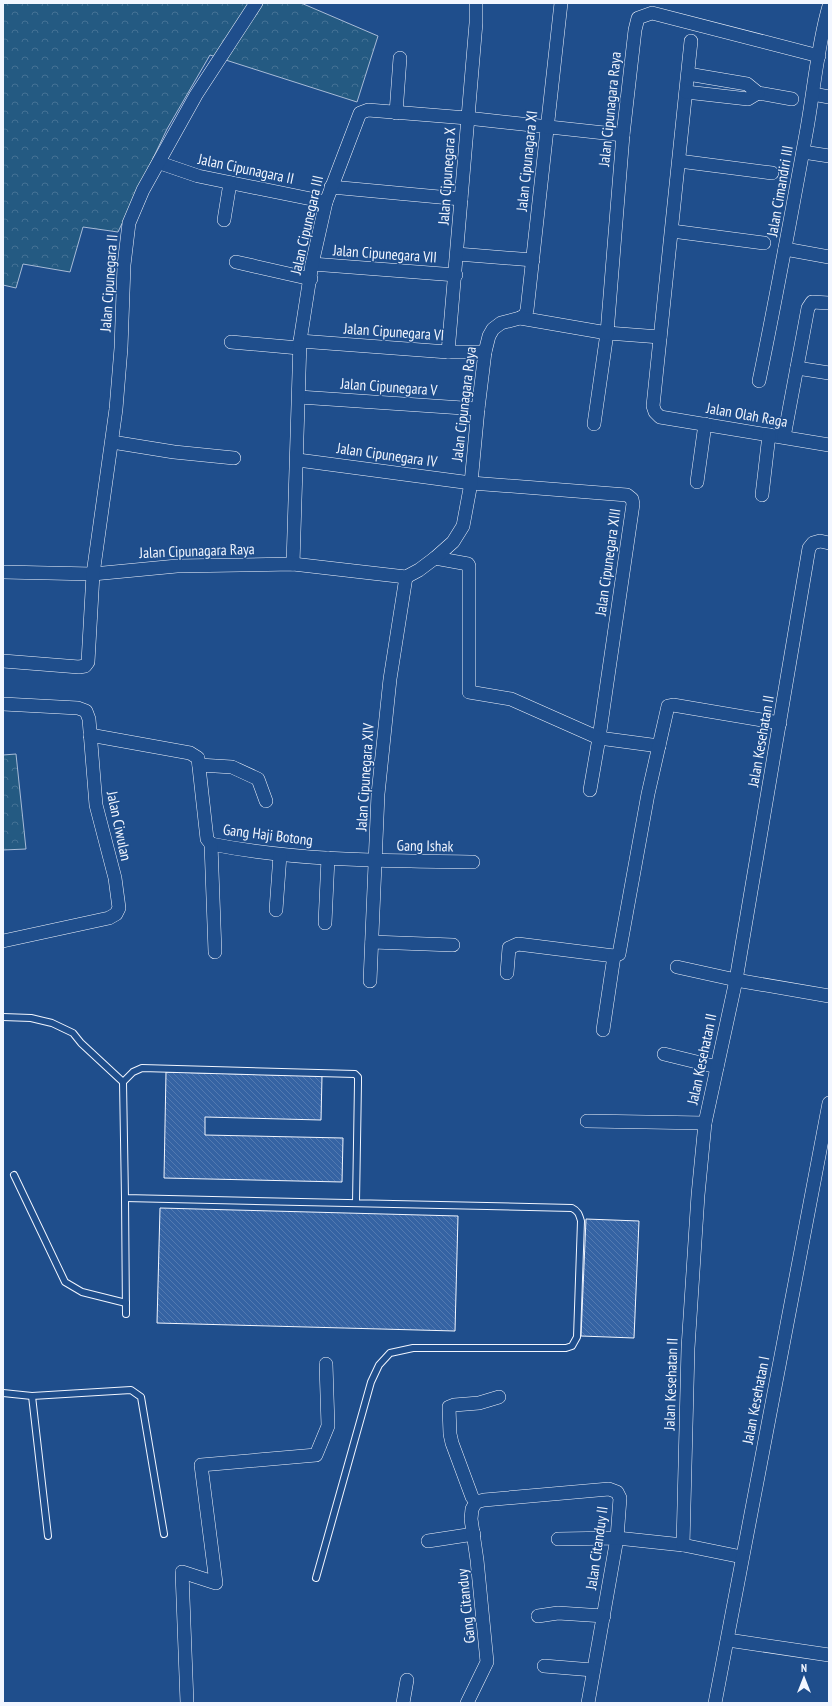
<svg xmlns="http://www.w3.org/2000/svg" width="832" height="1706" viewBox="0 0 832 1706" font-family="'PT Sans Narrow',sans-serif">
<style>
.forest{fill:url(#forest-crowns);stroke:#a8bbd7}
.building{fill:url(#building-back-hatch);stroke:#f2f6ff}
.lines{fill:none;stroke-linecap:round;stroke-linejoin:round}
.service-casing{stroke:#f2f6ff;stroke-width:8}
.minor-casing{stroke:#f2f6ff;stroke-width:14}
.service{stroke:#1f4e8c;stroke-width:6}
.minor{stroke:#1f4e8c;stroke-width:13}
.labels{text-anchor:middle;stroke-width:3;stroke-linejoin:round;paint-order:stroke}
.street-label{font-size:15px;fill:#f2f6ff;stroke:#1f4e8c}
</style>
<defs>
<pattern id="forest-crowns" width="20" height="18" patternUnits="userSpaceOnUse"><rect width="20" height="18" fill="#245a82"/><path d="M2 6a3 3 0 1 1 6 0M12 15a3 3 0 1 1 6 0" fill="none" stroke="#447295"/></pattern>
<pattern id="building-back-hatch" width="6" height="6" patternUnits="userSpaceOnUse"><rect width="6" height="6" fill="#3563a3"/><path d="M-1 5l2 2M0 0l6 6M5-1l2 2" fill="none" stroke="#537ab1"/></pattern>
</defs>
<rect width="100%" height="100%" fill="#1f4e8c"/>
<!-- forest -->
<g class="forest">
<polygon points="3,3 301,3 378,36 357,102 210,55 167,129 118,232 83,227 70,272 23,264 16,288 3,285"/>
<polygon points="16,754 26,849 3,850 3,755"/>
</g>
<!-- building -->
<g class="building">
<polygon points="166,1072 322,1076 321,1120 205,1117 205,1135 343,1138 342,1182 164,1178"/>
<polygon points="160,1208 458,1216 455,1331 157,1323"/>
<polygon points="586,1219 639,1221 634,1338 581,1336"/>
</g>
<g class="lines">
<defs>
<g id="service">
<polyline points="3,1017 31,1018 52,1023 73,1033 81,1043 123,1082"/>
<polyline points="14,1175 65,1282 82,1292 126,1303"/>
<polyline points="125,1198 126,1314"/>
<polyline points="3,1393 32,1396 131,1390 141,1397 164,1534"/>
<polyline points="32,1396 48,1536"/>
<path d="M316,1578L371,1382L379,1365L390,1353L413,1348H566L572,1346L577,1337L581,1221C579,1214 578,1211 572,1208L125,1198L123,1082L133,1072L142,1068L355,1074L358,1077V1083L356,1202"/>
</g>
<g id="minor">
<polyline points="691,41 653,406 655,412 660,417 829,445"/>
<polyline points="688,74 747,84 758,93 792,99"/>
<polyline points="686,92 748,99 758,93"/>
<polyline points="813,94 829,97"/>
<polyline points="396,113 400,58"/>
<polyline points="803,152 829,156"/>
<polyline points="679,161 772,173"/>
<polyline points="160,163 198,176 326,202"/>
<polyline points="331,187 461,199"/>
<polyline points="224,220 230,183"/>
<polyline points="672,231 764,243"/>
<polyline points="785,249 829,257"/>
<polyline points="457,254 533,260"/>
<polyline points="236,262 311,279"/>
<polyline points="312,264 456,275"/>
<polyline points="520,318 525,315 527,310 561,3"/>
<polyline points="300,341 448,352 485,352"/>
<polyline points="231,342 299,348"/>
<polyline points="448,352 476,23 476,3"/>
<polyline points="797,368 829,373"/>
<path d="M759,381C776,299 791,216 806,134C814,91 817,47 829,6"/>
<polyline points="299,397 478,409"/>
<polyline points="594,424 607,333 660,337"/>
<polyline points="784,437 808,308 812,302 829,303"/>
<polyline points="112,442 174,452 234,458"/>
<polyline points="298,460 471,483 627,495 632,499 633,504 599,738 590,790"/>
<polyline points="697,482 705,424"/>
<polyline points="762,495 769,435"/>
<polyline points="435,558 468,564 469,566 469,692 511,699 599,738 659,746"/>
<polyline points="293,564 300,341 312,264 326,202 360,113 368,110 467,118 623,135"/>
<polyline points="3,572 93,574 177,566 293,564 406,577 419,570 435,558 453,542 463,526 471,483 478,409 485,352 489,336 493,329 501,323 520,318 607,333 623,135 635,30 638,18 652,13 819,56"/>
<polyline points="3,661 79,667 85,666 88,662 93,574 116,409 121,348 124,265 129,223 143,190 196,95 256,3"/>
<polyline points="3,704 78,708 86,711 89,719 96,805 115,878 119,908 116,914 109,918 3,941"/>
<path d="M90,735L190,753L198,758L207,839L211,844C297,861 386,861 473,862"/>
<polyline points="199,765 232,767 258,779 266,801"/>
<polyline points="211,844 215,952"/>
<polyline points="276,910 280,855"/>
<polyline points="325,923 328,858"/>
<polyline points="372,942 453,945"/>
<polyline points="677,967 736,980 829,996"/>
<polyline points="507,973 509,948 518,944 614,956 619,954 648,794 668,706 673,705 780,723"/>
<polyline points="370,981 378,794 390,679 406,577"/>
<polyline points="603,1030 614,956"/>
<polyline points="664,1054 717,1067"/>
<polyline points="587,1121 705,1123"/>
<polyline points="476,1502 484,1500 609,1489 617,1492 620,1498 617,1538 588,1703"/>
<polyline points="476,1502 472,1497 452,1443 450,1434 449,1407 454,1405 479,1403 499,1397"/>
<polyline points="558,1539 617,1538 683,1545"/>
<polyline points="428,1541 474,1534"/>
<polyline points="742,1557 683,1545 688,1348 698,1195 705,1123 736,980 809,548 813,543 820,541 829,543"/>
<polyline points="538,1616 558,1613 604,1616"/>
<polyline points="728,1640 829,1655"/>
<polyline points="544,1666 593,1670"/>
<polyline points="187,1703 182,1572 216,1583 201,1465 316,1455 328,1426 326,1364"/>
<polyline points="403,1703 407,1680"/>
<polyline points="467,1703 487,1662 477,1560 471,1519 472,1509 476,1502"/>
<polyline points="715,1703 829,1103"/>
</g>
</defs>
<!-- service casing -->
<use href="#service" class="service-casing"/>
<!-- minor casing -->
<use href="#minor" class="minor-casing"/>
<!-- service -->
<use href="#service" class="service"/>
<!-- minor -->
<use href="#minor" class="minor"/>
</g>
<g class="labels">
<!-- street labels -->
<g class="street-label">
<text transform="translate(610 109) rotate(-84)" y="5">Jalan Cipunagara Raya</text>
<text transform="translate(527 161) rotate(-84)" y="5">Jalan Cipunagara XI</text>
<text transform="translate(246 169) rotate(12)" y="5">Jalan Cipunagara II</text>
<text transform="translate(447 176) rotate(-86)" y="5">Jalan Cipunegara X</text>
<text transform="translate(780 191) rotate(-80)" y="5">Jalan Cimandiri III</text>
<text transform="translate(307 225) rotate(-77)" y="5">Jalan Cipunegara III</text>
<text transform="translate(385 254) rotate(4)" y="5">Jalan Cipunegara VII</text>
<text transform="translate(109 283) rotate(-86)" y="5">Jalan Cipunegara II</text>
<text transform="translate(394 332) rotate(4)" y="5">Jalan Cipunegara VI</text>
<text transform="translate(389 387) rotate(4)" y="5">Jalan Cipunegara V</text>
<text transform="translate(464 404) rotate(-83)" y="5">Jalan Cipunagara Raya</text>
<text transform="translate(747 415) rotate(10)" y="5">Jalan Olah Raga</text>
<text transform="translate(387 455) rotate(8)" y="5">Jalan Cipunegara IV</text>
<text transform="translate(197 551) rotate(-2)" y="5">Jalan Cipunagara Raya</text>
<text transform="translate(608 562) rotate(-82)" y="5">Jalan Cipunegara XIII</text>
<text transform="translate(761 741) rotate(-80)" y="5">Jalan Kesehatan II</text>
<text transform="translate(365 777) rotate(-86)" y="5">Jalan Cipunegara XIV</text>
<text transform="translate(119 826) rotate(78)" y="5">Jalan Ciwulan</text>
<text transform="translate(268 835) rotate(7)" y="5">Gang Haji Botong</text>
<text transform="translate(425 846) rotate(1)" y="5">Gang Ishak</text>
<text transform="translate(702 1059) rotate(-78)" y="5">Jalan Kesehatan II</text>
<text transform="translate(671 1384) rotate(-88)" y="5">Jalan Kesehatan II</text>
<text transform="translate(756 1400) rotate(-79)" y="5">Jalan Kesehatan I</text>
<text transform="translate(597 1548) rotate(-82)" y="5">Jalan Citanduy II</text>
<text transform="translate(466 1606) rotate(-96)" y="5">Gang Citanduy</text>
</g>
</g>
<!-- border -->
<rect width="832" height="1706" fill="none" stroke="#f2f6ff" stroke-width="8"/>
<!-- north arrow -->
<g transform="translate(804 1678)" stroke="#1f4e8c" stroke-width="3" paint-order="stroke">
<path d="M0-3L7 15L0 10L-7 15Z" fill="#f2f6ff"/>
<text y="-6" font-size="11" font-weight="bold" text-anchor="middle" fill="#f2f6ff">N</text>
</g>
</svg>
